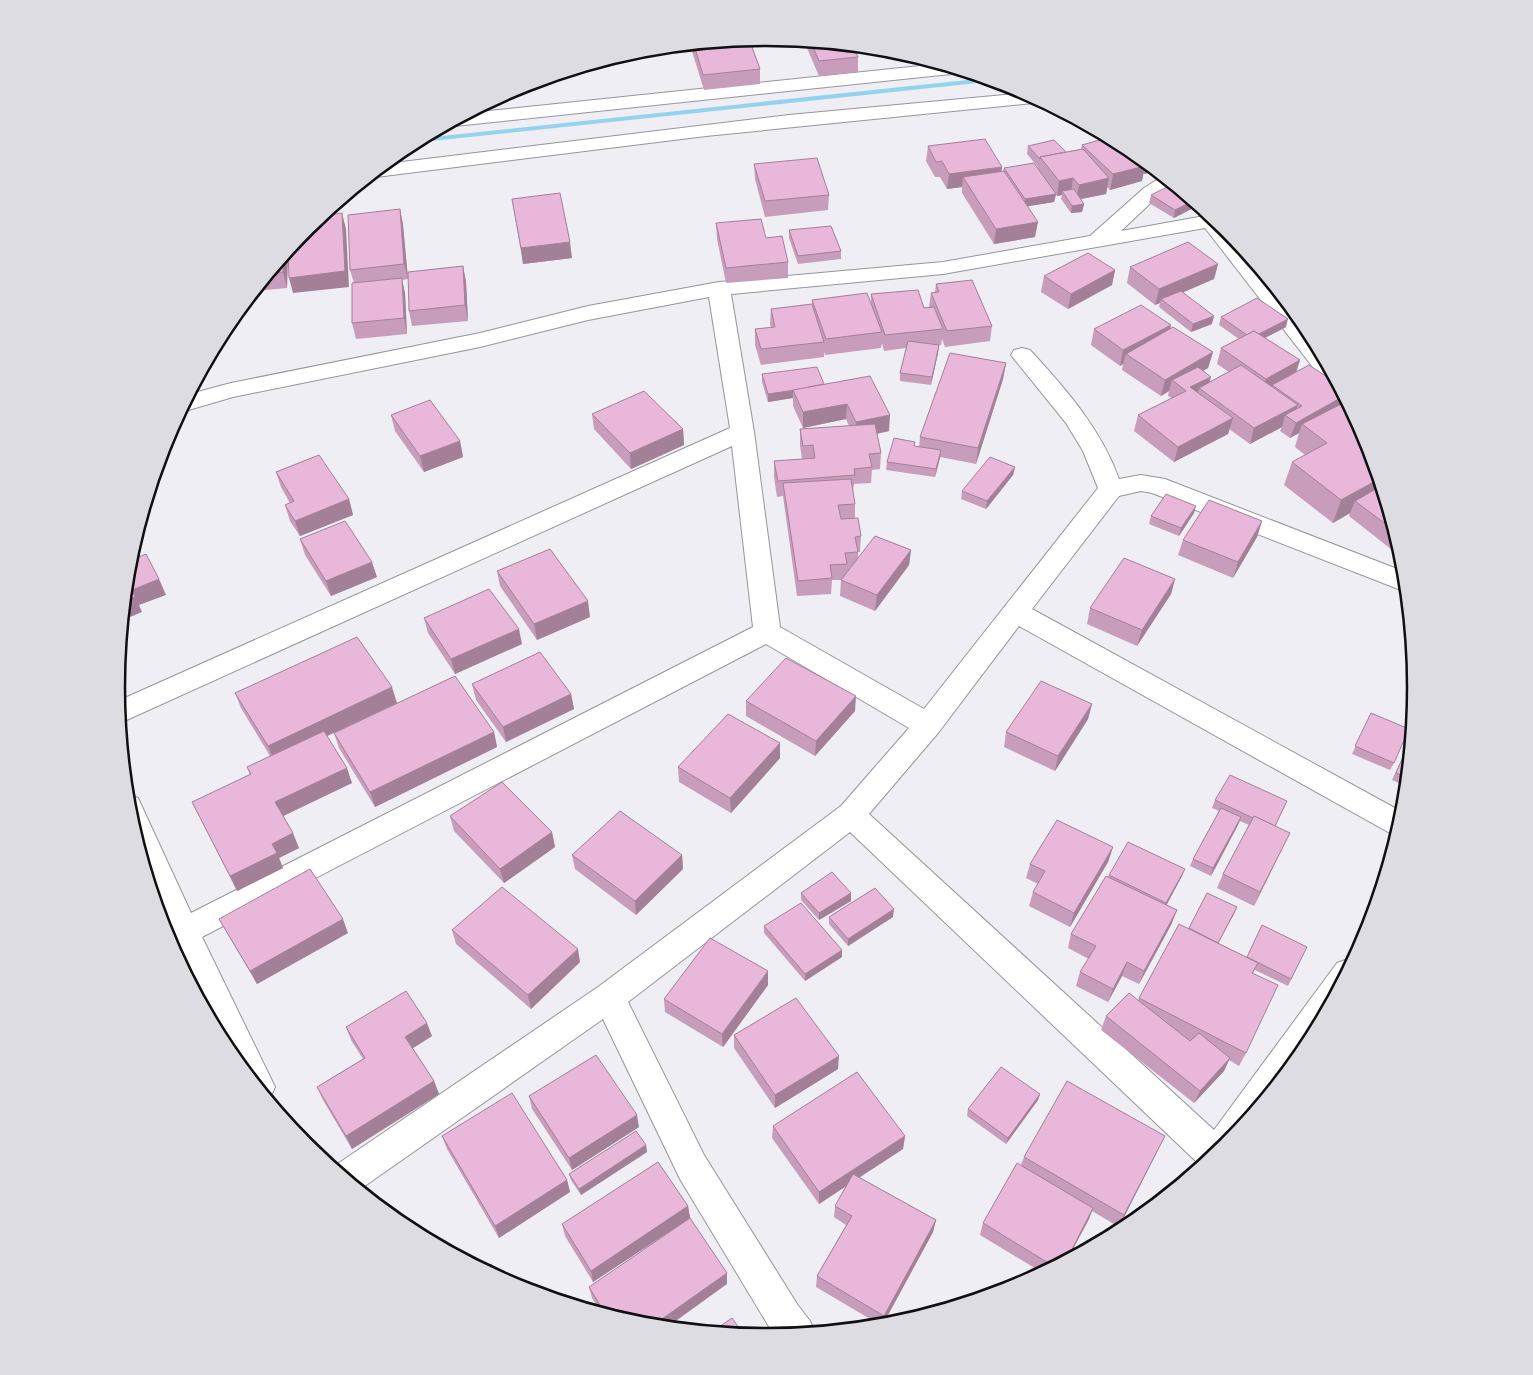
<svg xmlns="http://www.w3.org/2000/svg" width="1533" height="1375" viewBox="0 0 1533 1375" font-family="Barlow,sans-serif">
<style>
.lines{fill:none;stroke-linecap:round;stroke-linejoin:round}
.stream{fill:#95d2ed;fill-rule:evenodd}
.minor-casing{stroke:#95959b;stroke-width:2}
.minor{fill:#fff;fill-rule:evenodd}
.wall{fill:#c89dbb}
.shaded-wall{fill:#a38098}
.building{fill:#e9b7d9;stroke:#a38098}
.rim{fill:none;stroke:#101012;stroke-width:2.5}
</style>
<rect width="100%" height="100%" fill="#eeeef4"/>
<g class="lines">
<!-- stream -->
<polygon class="stream" points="986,78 996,81 413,143 423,138"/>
<defs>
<g id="minor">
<polygon points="939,64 959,70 951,74 455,126 448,124 470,113"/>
<polygon points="1027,93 1043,102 706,136 376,177 371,176 385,164 459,155 789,115"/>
<path d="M1163,176L1175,186L1158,196L1121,231L1210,215L1226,228L1312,336L1341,389L1329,388L1205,228L943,274L731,294L754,432L780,627L924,709L1098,488L1083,451L1066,423L1011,355L1014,350L1022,348L1030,350C1066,389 1101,429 1119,479L1141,475L1165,479L1405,572L1406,592L1152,493L1141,491L1119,496L1032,609L1404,813L1397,837L1019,626L938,733L869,814L1214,1130L1337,963L1348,959L1354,961L1307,1049L1226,1147L1202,1167L850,832L628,1002L704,1155L797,1304L810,1321L815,1333L776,1337L771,1330L680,1179L603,1019L359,1190L333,1167L598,987L841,806L909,728L766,644L202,937L275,1087L270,1098L267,1099L226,1048L177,950L174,951L163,927L166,926C149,888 131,835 127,794L138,798L191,913L753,627L732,446L120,723L118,701L730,428L709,297L588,320L480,347L233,397L185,411L182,410L190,394L231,383L480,333L588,306L719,282L943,262L1090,236L1144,188Z"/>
</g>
</defs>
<!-- minor casing -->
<use href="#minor" class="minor-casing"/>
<!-- minor -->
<use href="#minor" class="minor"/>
</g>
<!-- wall -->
<g class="wall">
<polygon points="749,39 760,69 760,84 704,90 690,45"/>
<polygon points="804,41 853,46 858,57 858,72 819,76"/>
<polygon points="535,82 535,84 525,85"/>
<polygon points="1110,137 1128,147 1157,171 1143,174 1142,181 1110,190 1107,187 1106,194 1081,199 1084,204 1082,212 1071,213 1061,199 1062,195 1057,196 1056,195 1054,202 1027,206 1035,237 994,244 962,193 962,187 947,189 940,177 935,177 926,161 928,146 1002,171 1003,171 1004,168 1038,169 1038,167 1027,154 1028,146 1066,152 1081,149 1082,145"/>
<polygon points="754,164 829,195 828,210 765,217 755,179"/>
<polygon points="1151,195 1197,206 1174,218 1149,203"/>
<polygon points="512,199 572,258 523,264"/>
<polygon points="400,209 403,225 408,279 402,280 405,294 407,334 356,339 352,323 354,283 350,270"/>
<polygon points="716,223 766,238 788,262 788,278 726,283 717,239"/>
<polygon points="789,230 841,251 841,259 798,264 789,238"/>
<polygon points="288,251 287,288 255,291"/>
<polygon points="1218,264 1214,279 1183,292 1212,324 1191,332 1159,307 1160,303 1155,305 1127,283 1130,267"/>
<polygon points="463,266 466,282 468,321 412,326 409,311"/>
<polygon points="1115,270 1112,285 1068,309 1041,292 1044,276"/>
<polygon points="936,284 992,326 990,341 945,347 942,339 941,345 939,345 938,353 931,385 900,381 900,373 906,348 884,351 882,343 881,348 825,355 824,351 824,357 761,365 755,345 755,329 771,327 770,324 771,309 812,304 812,300 871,303 871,294 924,308 929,307 931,293 935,292"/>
<polygon points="1221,317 1286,327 1265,338 1300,360 1296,372 1346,402 1367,439 1401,550 1396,553 1349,516 1350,513 1333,523 1284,485 1292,462 1305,455 1295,447 1299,433 1290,438 1280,431 1282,427 1250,444 1229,429 1228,434 1174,462 1134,431 1138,415 1172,398 1168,396 1169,391 1161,396 1122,370 1123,364 1120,366 1091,345 1094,329 1171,329 1213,352 1208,368 1203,371 1209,382 1229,372 1217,364 1221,348 1239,339 1219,325"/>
<polygon points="1006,363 1003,379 976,464 940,457 935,477 886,470 887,462 915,442 914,447 919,447 920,437"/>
<polygon points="762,374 824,384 889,431 877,434 881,453 880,469 872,470 871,483 854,484 853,491 855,504 855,518 861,536 860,552 858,552 858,558 911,550 909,565 875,611 840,596 841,580 832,580 831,594 797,596 783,496 777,497 774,477 774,461 802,459 800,445 800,429 849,426 846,419 803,428 793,406 793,398 768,402 762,382"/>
<polygon points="592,414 683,429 684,445 631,469 594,429"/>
<polygon points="391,415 460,441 463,457 424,472 395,431"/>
<polygon points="1015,467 1013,475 986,509 961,499 962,491"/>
<polygon points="276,472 349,499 353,515 300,536 290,521 285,505 290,503 281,487"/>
<polygon points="1194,513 1179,536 1149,524 1151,516"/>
<polygon points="1262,521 1257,537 1233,578 1178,555 1183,540"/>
<polygon points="300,539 377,577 331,596 305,555"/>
<polygon points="497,571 590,617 537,640 500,586"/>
<polygon points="1175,579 1171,594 1137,646 1087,624 1090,608"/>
<polygon points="424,618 522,644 455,674 428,633"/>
<polygon points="472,684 571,694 574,709 506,742 476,700"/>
<polygon points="235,693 397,703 327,736 352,783 283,816 299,848 279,858 283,868 237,891 192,802 250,775 247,767 270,756 241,708"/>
<polygon points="746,701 855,711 815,756 746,716"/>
<polygon points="1092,704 1088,719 1055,771 1004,747 1006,732"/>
<polygon points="1371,713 1394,763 1390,770 1352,754"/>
<polygon points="494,732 497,747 375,807 339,748 334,733"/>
<polygon points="1411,747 1407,787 1392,780 1404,754"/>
<polygon points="780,758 731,813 679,782 678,767"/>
<polygon points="1215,800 1284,808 1275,826 1283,847 1254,906 1217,888 1223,874 1249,825 1240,821 1211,876 1190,866 1193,859 1219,811 1212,808"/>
<polygon points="450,816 552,832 555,847 504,883 454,831"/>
<polygon points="1113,847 1108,862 1070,927 1029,906 1033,892 1038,884 1026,878 1030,864"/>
<polygon points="572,855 682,855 683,869 636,915 575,869"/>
<polygon points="1109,875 1182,876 1166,905 1177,910 1171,925 1139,984 1122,976 1108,1002 1076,986 1080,972 1089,959 1068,948 1071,934"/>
<polygon points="801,893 851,893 851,901 819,920 801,900"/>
<polygon points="1237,907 1218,943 1247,957 1307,947 1288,986 1255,970 1253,973 1246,1053 1239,1066 1229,1060 1224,1071 1194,1103 1101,1030 1106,1016 1138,1001 1139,998 1189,928"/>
<polygon points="829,917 893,917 848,946 829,924"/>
<polygon points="219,919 348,933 257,984 227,933"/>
<polygon points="764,926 842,957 805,981 764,933"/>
<polygon points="452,930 580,962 531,1009 456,944"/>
<polygon points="768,985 723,1047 665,1012 664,999"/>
<polygon points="346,1027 432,1036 413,1048 434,1081 439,1094 352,1149 323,1100 317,1087 363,1059 351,1040"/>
<polygon points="734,1035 838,1069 775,1108 734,1048"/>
<polygon points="1040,1094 1038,1100 1006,1144 967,1116 968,1109"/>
<polygon points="529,1096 639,1127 572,1170 532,1109"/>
<polygon points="773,1126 905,1136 903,1149 859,1177 936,1220 933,1232 882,1326 816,1287 817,1276 846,1225 834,1217 835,1206 846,1186 819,1204 772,1138"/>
<polygon points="442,1136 567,1180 570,1192 499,1238 447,1149"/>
<polygon points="646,1145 647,1152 581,1195 571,1180 569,1174"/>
<polygon points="1159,1148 1119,1227 1092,1211 1089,1219 1067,1260 1043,1273 980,1235 983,1223 1021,1165 1024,1157"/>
<polygon points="688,1206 690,1218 593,1282 565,1236 562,1224"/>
<polygon points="727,1284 639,1325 601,1313 592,1298 589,1287"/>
</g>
<!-- shaded-wall -->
<g class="shaded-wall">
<polygon points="1146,162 1157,171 1144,174"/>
<polygon points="1145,166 1142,181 1110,190 1113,174"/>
<polygon points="1002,167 1000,182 963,177 962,187 947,189 949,174"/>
<polygon points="1073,178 1071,193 1062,191 1062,195 1057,196 1059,181"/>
<polygon points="1109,178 1106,194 1076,200 1079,185"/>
<polygon points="1056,194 1054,202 1024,207 1025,199"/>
<polygon points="1193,201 1197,204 1197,206 1174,218 1175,210"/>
<polygon points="1084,204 1082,212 1071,213 1072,206"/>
<polygon points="400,209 403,225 408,279 404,264"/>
<polygon points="342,213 346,229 349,287 293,293 289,278"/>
<polygon points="1038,222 1035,237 994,244 996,229"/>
<polygon points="570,242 572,258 523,264 521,248"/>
<polygon points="288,251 287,288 283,272 284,256"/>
<polygon points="1218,264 1214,279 1163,301 1161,299 1160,303 1155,305 1159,289"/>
<polygon points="463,266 466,282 468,321 465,305"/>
<polygon points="1115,270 1112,285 1068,309 1071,294"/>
<polygon points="402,278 405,294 407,334 404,318"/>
<polygon points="1214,316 1212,324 1191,332 1193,324"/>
<polygon points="1288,319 1286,327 1249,346 1252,338"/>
<polygon points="1171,325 1168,341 1126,354 1123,364 1120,366 1123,350"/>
<polygon points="939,345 938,353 931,385 932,377"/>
<polygon points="1213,352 1208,368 1179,385 1172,380 1169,391 1161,396 1165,380"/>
<polygon points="1300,360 1295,376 1272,385 1270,389 1261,394 1266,379"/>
<polygon points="1006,363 1003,379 976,464 978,448"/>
<polygon points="1211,377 1207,392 1199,388 1196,398 1190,387"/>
<polygon points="825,386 793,390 793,398 768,402 768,394"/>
<polygon points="1344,396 1347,401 1344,408 1302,424 1299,433 1290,438 1296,423"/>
<polygon points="847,404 846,419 803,428 803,412"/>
<polygon points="1298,405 1293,420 1285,415 1282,427 1250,444 1254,428"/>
<polygon points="890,415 889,431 855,438 856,422"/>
<polygon points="1233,418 1228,434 1174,462 1178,447"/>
<polygon points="683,429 684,445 631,469 630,453"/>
<polygon points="460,441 463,457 424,472 420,456"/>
<polygon points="941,450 940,458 935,477 936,469"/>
<polygon points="1015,467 1013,475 986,509 987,501"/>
<polygon points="1379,479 1384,494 1355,501 1350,513 1333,523 1341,500"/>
<polygon points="349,499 353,515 300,536 295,521"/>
<polygon points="1196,506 1194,513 1179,536 1181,528"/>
<polygon points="1262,521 1257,537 1233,578 1238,562"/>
<polygon points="1399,545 1401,550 1396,553"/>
<polygon points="911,550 909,565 875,611 877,595"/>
<polygon points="372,562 377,577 331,596 326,581"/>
<polygon points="159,579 166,595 139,605 142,612 123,620 125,601 132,590"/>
<polygon points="1175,579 1171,594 1137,646 1142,630"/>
<polygon points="588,601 590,617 537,640 534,624"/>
<polygon points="519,629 522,644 455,674 451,659"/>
<polygon points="392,687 397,703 274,761 268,746"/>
<polygon points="571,694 574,709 506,742 503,727"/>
<polygon points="856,696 855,711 815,756 816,741"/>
<polygon points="1092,704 1088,719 1055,771 1058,756"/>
<polygon points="494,732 497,747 375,807 370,792"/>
<polygon points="780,743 780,758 731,813 730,798"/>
<polygon points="347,768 352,783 281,817 275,802"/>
<polygon points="1241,817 1238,825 1211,876 1213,868"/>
<polygon points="552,832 555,847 504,883 500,869"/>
<polygon points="293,833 299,848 279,858 283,868 237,891 230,876 272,844"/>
<polygon points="1290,833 1283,847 1254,906 1260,892"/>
<polygon points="1113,847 1108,862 1070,927 1074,913"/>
<polygon points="682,855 683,869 636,915 635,901"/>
<polygon points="1185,869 1182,876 1164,910 1166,903"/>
<polygon points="851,893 851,901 819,920 819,913"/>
<polygon points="1237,907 1234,914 1214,951 1217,944"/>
<polygon points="894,909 893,917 848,946 848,939"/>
<polygon points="1177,910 1171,925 1139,984 1144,971"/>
<polygon points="343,919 348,933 257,984 250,971"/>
<polygon points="578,949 580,962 531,1009 528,995"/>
<polygon points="842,950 842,957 805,981 805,974"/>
<polygon points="1127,962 1122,976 1108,1002 1113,989"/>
<polygon points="768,971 768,985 723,1047 722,1034"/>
<polygon points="427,1023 432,1036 410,1050 405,1037"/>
<polygon points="839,1056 838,1069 775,1108 775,1095"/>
<polygon points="1230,1058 1224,1071 1194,1103 1200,1091"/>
<polygon points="434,1081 439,1094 352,1149 346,1136"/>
<polygon points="1040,1094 1038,1100 1006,1144 1008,1138"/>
<polygon points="637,1115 639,1127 572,1170 569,1158"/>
<polygon points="905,1136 903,1149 819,1204 819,1192"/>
<polygon points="1165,1136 1159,1148 1119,1227 1124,1215"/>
<polygon points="646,1145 647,1152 581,1195 579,1189"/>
<polygon points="567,1180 570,1192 499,1238 495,1226"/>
<polygon points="688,1206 690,1218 593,1282 591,1271"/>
<polygon points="1093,1208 1089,1219 1067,1260 1066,1261"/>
<polygon points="936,1220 933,1232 882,1326 884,1316"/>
<polygon points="727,1273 727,1284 666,1328 652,1326"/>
</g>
<!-- building -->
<g class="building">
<polygon points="749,39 760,69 703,75 694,45"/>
<polygon points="811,42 853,46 858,57 819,61"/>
<polygon points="1110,137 1121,144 1145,166 1113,174 1082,145"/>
<polygon points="985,139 1002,167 949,174 942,161 936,162 928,146"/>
<polygon points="1054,140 1066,152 1040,157 1040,159 1028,146"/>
<polygon points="1083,149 1109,178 1079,185 1073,178 1059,181 1040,157"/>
<polygon points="817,158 829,195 765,201 754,164"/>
<polygon points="1034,163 1056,194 1025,199 1004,168"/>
<polygon points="1004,171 1038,222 996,229 963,177"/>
<polygon points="1173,184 1193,201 1175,210 1151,195"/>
<polygon points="1074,189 1084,204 1072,206 1062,191"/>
<polygon points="560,193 570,242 521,248 512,199"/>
<polygon points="400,209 404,264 350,270 348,215"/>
<polygon points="342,213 345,271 289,278 288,251 307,228 321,216"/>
<polygon points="761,219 766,238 782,236 788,262 726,268 716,223"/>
<polygon points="831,226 841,251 798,256 789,230"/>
<polygon points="1188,242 1218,264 1159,289 1130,267"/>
<polygon points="1088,253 1115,270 1071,294 1044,276"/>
<polygon points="284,256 283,272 270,273"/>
<polygon points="463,266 465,305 409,311 408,272"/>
<polygon points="402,278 404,318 352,323 352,283"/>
<polygon points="972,280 992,326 947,331 931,293 939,292 936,284"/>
<polygon points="918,290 924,308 934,307 943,329 885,335 871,294"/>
<polygon points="1181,291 1214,316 1193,324 1161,299"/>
<polygon points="867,293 882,332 826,339 812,300"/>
<polygon points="1257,298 1288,319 1259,334 1254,331 1247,335 1221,317"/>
<polygon points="812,304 824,342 761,349 755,329 775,327 771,309"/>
<polygon points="1141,305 1171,325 1123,350 1094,329"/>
<polygon points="1173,327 1213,352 1165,380 1126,354"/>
<polygon points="1254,331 1300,360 1266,379 1221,348"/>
<polygon points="908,341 939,345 932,377 900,373"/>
<polygon points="950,353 1006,363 978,448 920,437"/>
<polygon points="1241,365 1298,405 1254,428 1199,388"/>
<polygon points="1309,365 1338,384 1344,396 1296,423 1285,415 1302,406 1272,385"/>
<polygon points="817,367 824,384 795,390 768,394 762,374"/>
<polygon points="1198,367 1211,377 1190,387 1233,418 1178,447 1138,415 1186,391 1172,380"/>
<polygon points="870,376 890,415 856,422 847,404 803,412 793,390"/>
<polygon points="644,391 683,429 630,453 592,414"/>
<polygon points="430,400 460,441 420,456 391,415"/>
<polygon points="1347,401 1367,439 1379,479 1341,500 1292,462 1327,443 1302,424"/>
<polygon points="875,424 881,453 869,454 872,467 854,469 855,475 778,481 774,461 815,458 813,445 803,446 800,429"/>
<polygon points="894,438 915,442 914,446 941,450 936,469 887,462"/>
<polygon points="319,455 349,499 295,521 285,505 294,501 276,472"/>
<polygon points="990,457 1015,467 987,501 962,491"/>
<polygon points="851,479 855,504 838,505 841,519 858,518 861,536 855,537 858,552 845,553 847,564 830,565 832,578 798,581 783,483"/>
<polygon points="1381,486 1395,531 1355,501"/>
<polygon points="1166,494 1196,506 1181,528 1151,516"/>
<polygon points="1209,500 1262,521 1238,562 1183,540"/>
<polygon points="345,521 372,562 326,581 300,539"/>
<polygon points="875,536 911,550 877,595 841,580"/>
<polygon points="550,549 588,601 534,624 497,571"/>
<polygon points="146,554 159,579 132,590 135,597 125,601 129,561"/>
<polygon points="1124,558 1175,579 1142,630 1090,608"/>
<polygon points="489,589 519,629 451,659 424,618"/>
<polygon points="357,637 392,687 268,746 235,693"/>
<polygon points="540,652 571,694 503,727 472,684"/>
<polygon points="786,658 856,696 816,741 746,701"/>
<polygon points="455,676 494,732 370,792 334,733"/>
<polygon points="1041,681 1092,704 1058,756 1006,732"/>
<polygon points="1371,713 1409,729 1394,763 1355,746"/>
<polygon points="728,714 780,743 730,798 678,767"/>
<polygon points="324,731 347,768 275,802 293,833 272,844 277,853 230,876 192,802 251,774 247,767"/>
<polygon points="1408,746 1411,747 1408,778 1396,773"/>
<polygon points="1230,775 1287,801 1275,826 1254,816 1253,818 1215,800"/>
<polygon points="502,782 552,832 500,869 450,816"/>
<polygon points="1221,808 1241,817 1213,868 1193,859"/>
<polygon points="620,811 682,855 635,901 572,855"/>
<polygon points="1254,816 1290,833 1260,892 1223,874"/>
<polygon points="1057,820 1113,847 1074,913 1033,892 1045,871 1030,864"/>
<polygon points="1128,842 1185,869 1166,903 1109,875"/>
<polygon points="310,869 343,919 250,971 219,919"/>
<polygon points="832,872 851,893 819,913 801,893"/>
<polygon points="1106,876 1177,910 1144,971 1127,962 1113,989 1080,972 1096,946 1071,934"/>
<polygon points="502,887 578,949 528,995 452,930"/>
<polygon points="875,888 894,909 848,939 829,917"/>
<polygon points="1207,893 1237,907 1218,943 1189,928"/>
<polygon points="801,903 842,950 805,974 764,926"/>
<polygon points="1179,924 1258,963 1252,973 1278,985 1246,1053 1139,998"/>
<polygon points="1262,925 1307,947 1291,979 1247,957"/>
<polygon points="710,938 768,971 722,1034 664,999"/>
<polygon points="406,991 427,1023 405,1037 434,1081 346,1136 317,1087 365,1058 346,1027"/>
<polygon points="1129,993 1190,1041 1199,1033 1230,1058 1200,1091 1106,1016"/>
<polygon points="796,998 839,1056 775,1095 734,1035"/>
<polygon points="596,1055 637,1115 569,1158 529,1096"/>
<polygon points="1001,1067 1040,1094 1008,1138 968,1109"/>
<polygon points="857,1072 905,1136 819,1192 773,1126"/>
<polygon points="1067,1081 1165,1136 1124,1215 1024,1157"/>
<polygon points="512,1093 567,1180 495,1226 442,1136"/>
<polygon points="636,1131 646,1145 579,1189 569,1174"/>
<polygon points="658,1162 688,1206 591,1271 562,1224"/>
<polygon points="1017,1163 1093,1208 1066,1261 1055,1267 983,1223"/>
<polygon points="853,1174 936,1220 884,1316 817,1276 852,1216 835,1206"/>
<polygon points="690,1218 727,1273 652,1326 639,1325 606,1315 589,1287"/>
<polygon points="491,1264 499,1278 483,1269"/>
<polygon points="732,1318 744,1335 712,1332"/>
</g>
<!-- crop -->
<path d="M0 0H1533V1375H0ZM125 687a641 641 0 1 1 1282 0a641 641 0 1 1-1282 0Z" fill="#dcdce2" fill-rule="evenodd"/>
<path class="rim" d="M125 687a641 641 0 1 1 1282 0a641 641 0 1 1-1282 0Z"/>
</svg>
